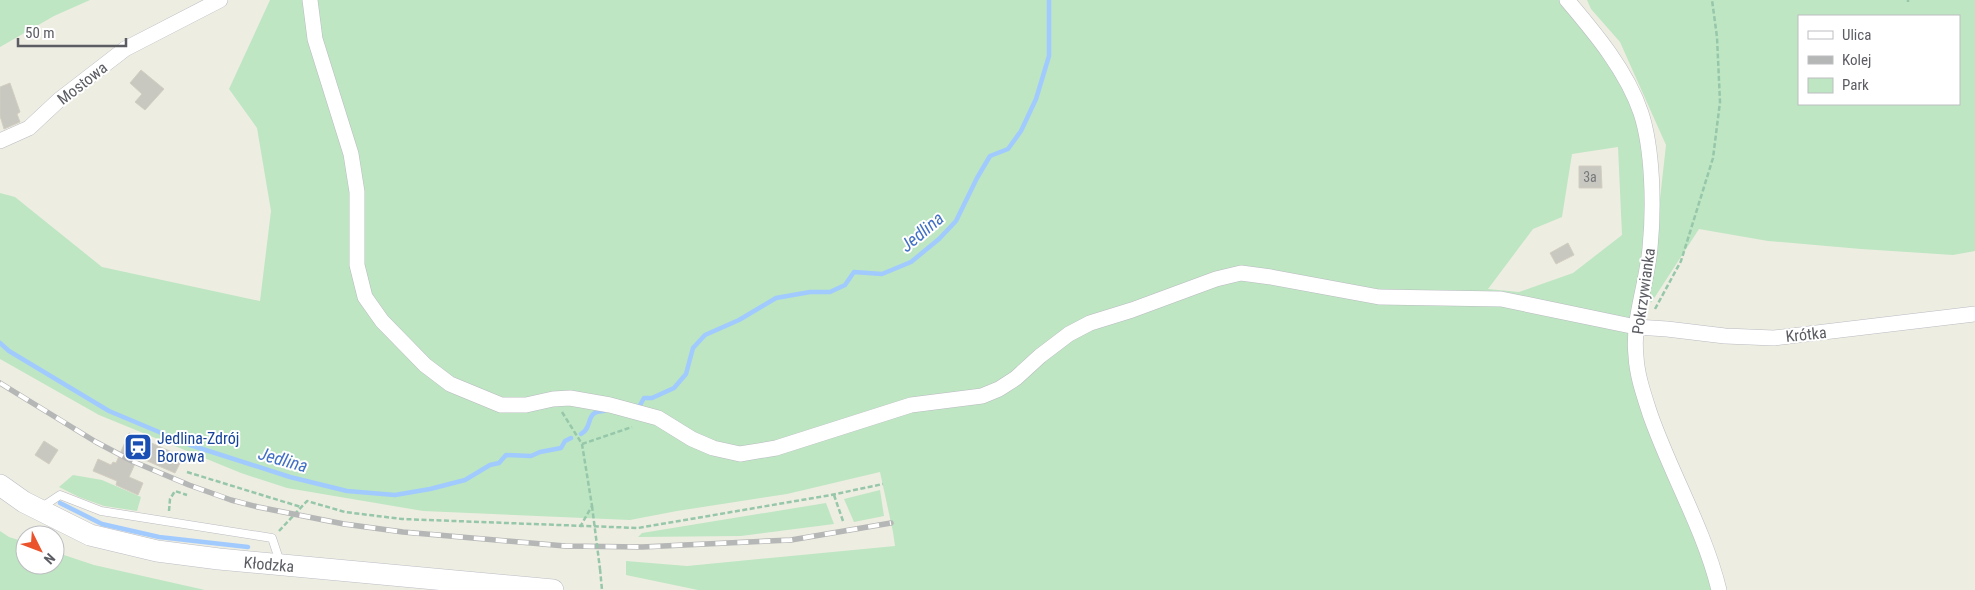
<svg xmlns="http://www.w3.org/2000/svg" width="1975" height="590" viewBox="0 0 1975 590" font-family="'Roboto Condensed',sans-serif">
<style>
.green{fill:#bee6c3;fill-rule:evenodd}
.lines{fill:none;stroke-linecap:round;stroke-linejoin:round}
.stream{stroke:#a1caff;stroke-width:4.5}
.building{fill:#c8c7c0;stroke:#d2cfc1}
.lane-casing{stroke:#babbc1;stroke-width:9}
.street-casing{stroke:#babbc1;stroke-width:16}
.secondary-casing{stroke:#bbbdc4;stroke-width:22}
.path{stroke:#97c7aa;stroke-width:2.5;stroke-dasharray:5 2.5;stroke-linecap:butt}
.lane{stroke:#fff;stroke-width:8}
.street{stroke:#fff;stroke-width:15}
.secondary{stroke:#fff;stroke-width:21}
.rail-casing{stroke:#b5b6b6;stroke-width:5.5}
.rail{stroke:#fff;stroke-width:4;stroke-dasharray:11;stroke-linecap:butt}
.path-bridge{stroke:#97c7aa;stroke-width:2.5;stroke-dasharray:5 2.5;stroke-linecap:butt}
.labels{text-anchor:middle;stroke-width:4;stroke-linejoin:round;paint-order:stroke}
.number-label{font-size:14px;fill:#76787a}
.street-label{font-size:16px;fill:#5b5d63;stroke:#fff}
.transit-label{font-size:16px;fill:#164399;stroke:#fff;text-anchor:start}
.water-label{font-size:18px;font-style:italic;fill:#4271c4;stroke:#fff}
</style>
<rect width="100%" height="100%" fill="#eeede2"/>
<!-- green -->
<g class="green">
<polygon points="0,0 90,0 54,16 0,47"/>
<path d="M270,0H1562L1593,37L1635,109L1646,147L1649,207L1632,356L1715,590H698L626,575V561L687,566L895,546L893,532L880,472L787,494L677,511L630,520L423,511L287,488L241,473L99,415L0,359V193L15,197L102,267L260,301L271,211L257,128L229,89ZM1618,147L1622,235L1573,273L1519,292L1488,289L1533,229L1562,217L1572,154Z"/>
<path d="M1587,0H1975V251L1953,255L1861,249L1768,241L1699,229L1651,303L1649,297L1666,145L1620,42L1591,9ZM1799,16H1959V104H1799Z"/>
<polygon points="73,475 102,480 141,497 137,511 104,506 79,497 59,487"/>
<polygon points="880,490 884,516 854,522 844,499"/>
<polygon points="826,503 834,524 741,536 638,537 642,533"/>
<polygon points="0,531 9,537 25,542 25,565 55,565 55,552 94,565 205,590 0,590"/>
</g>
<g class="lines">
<!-- stream -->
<g class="stream">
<polyline points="0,343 9,351 109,411 190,445 290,477 347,491 395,495 430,489 465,480 490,465 499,463 506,455 531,456 540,452 561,448 565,441 571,438"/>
<polyline points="636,406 639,407 644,398 652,398 674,388 686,374 693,348 705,335 739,320 776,298 810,292 830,292 845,285 854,272 882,274 911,262 939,239 956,221 977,178 990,156 1008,149 1021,131 1036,99 1049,56 1049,0"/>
<path d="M581,434C594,427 584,411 604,411"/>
<polyline points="60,503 102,524 159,537 248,547"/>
</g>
</g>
<!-- building -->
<g class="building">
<polygon points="141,70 164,89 145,110 135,102 142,94 130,83"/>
<polygon points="10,83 20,112 17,114 20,122 4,129 0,116 0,87"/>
<polygon points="1579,166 1601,166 1602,188 1579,188"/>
<polygon points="1568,243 1574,255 1556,264 1550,253"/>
<polygon points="129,433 183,457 175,473 138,457 129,477 143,483 138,495 116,485 117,481 93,471 98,459 111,465 113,462 116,463"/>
<polygon points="44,441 58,450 49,464 35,455"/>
</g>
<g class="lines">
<defs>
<polyline id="lane" points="42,507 60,495 101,511 272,538 280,562"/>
<g id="street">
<polyline points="310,0 315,39 351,154 357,192 357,265 365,297 382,321 425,365 450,384 501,405 526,405 553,399 570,398 610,405 658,418 692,439 713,448 740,454 776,448 911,405 982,396 999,389 1016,378 1040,356 1069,334 1090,323 1132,310 1216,279 1241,273 1271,277 1379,297 1501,299 1636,327 1667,329 1725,336 1774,338 1975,314"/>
<path d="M1567,0C1595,33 1627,71 1641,113C1653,150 1654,208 1650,248C1647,284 1632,320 1636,356C1637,376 1644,395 1650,414C1671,474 1704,529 1719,590"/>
<polyline points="0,141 29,128 59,100 125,49 220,0"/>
</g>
<polyline id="secondary" points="0,485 24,502 90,535 157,551 219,559 553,590"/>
</defs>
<!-- lane casing -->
<use href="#lane" class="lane-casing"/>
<!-- street casing -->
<use href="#street" class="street-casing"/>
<!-- secondary casing -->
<use href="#secondary" class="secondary-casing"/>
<!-- path -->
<g class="path">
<polyline points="1908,0 1908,2"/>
<polyline points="1655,309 1681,261 1713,158 1720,102 1717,37 1712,0"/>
<polyline points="562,412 582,444 592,506 580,527"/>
<polyline points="582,444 632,427"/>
<polyline points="187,472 301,507"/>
<polyline points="834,495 843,521"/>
<polyline points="169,511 170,499 175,491 187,495"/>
<polyline points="279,531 307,501 345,512 402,519 638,528 831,495 883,484"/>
<polyline points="600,569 602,590"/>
</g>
<!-- lane -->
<use href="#lane" class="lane"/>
<!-- street -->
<use href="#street" class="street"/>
<!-- secondary -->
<use href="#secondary" class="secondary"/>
<defs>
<polyline id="rail" points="0,383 96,442 132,461 189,485 231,500 258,507 344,524 403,532 565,546 642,547 791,540 891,523"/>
</defs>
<!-- rail casing -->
<use href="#rail" class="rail-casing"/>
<!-- rail -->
<use href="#rail" class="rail"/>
<!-- path-bridge -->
<polyline class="path-bridge" points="592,506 600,569"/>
</g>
<!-- icons -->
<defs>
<symbol id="station-square" viewBox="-11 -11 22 22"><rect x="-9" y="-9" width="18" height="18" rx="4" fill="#1a4fb4" stroke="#fff"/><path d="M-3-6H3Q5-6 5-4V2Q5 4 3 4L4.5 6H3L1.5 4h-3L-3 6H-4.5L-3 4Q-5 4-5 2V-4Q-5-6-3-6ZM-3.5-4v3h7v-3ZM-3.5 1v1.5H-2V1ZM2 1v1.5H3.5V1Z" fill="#fff"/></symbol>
</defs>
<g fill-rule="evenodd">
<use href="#station-square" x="122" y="431" width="32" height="32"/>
</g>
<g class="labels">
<!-- number labels -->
<g class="number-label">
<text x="1590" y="182">3a</text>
</g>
<!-- street labels -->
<g class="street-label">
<text transform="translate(82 83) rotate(-38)" y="6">Mostowa</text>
<text transform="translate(1643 291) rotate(-82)" y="6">Pokrzywianka</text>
<text transform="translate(1806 334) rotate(-6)" y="6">Krótka</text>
<text transform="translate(269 564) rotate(5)" y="6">Kłodzka</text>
</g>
<!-- transit labels -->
<g class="transit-label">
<text x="157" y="444">Jedlina-Zdrój<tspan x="157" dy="18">Borowa</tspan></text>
</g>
<!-- water labels -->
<g class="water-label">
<text transform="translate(922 232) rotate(-40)" y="6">Jedlina</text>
<text transform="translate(283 460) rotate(16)" y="6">Jedlina</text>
</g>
</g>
<!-- legend -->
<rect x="1798" y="15" width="162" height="90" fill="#ffffff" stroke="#bdbec1"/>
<rect x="1808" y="31" width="25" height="8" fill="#ffffff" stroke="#bdbec1"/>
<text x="1842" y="40" font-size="15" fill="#5b5d63">Ulica</text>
<rect x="1808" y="56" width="25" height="8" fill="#b5b6b6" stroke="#bdbec1"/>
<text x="1842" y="65" font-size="15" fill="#5b5d63">Kolej</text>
<rect x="1808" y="78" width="25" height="15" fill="#bee6c3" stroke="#bdbec1"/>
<text x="1842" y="90" font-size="15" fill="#5b5d63">Park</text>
<!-- north arrow -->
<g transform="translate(40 550) rotate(132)"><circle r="24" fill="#ffffff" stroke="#bdbec1"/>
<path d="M0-4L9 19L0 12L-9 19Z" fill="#ea532c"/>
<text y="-8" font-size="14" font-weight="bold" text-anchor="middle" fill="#5b5d63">N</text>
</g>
<!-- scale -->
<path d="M18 38v8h108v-8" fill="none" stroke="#5b5d63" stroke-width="2.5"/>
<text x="25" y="38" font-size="15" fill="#5b5d63" stroke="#ffffff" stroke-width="4" paint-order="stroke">50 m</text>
</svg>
